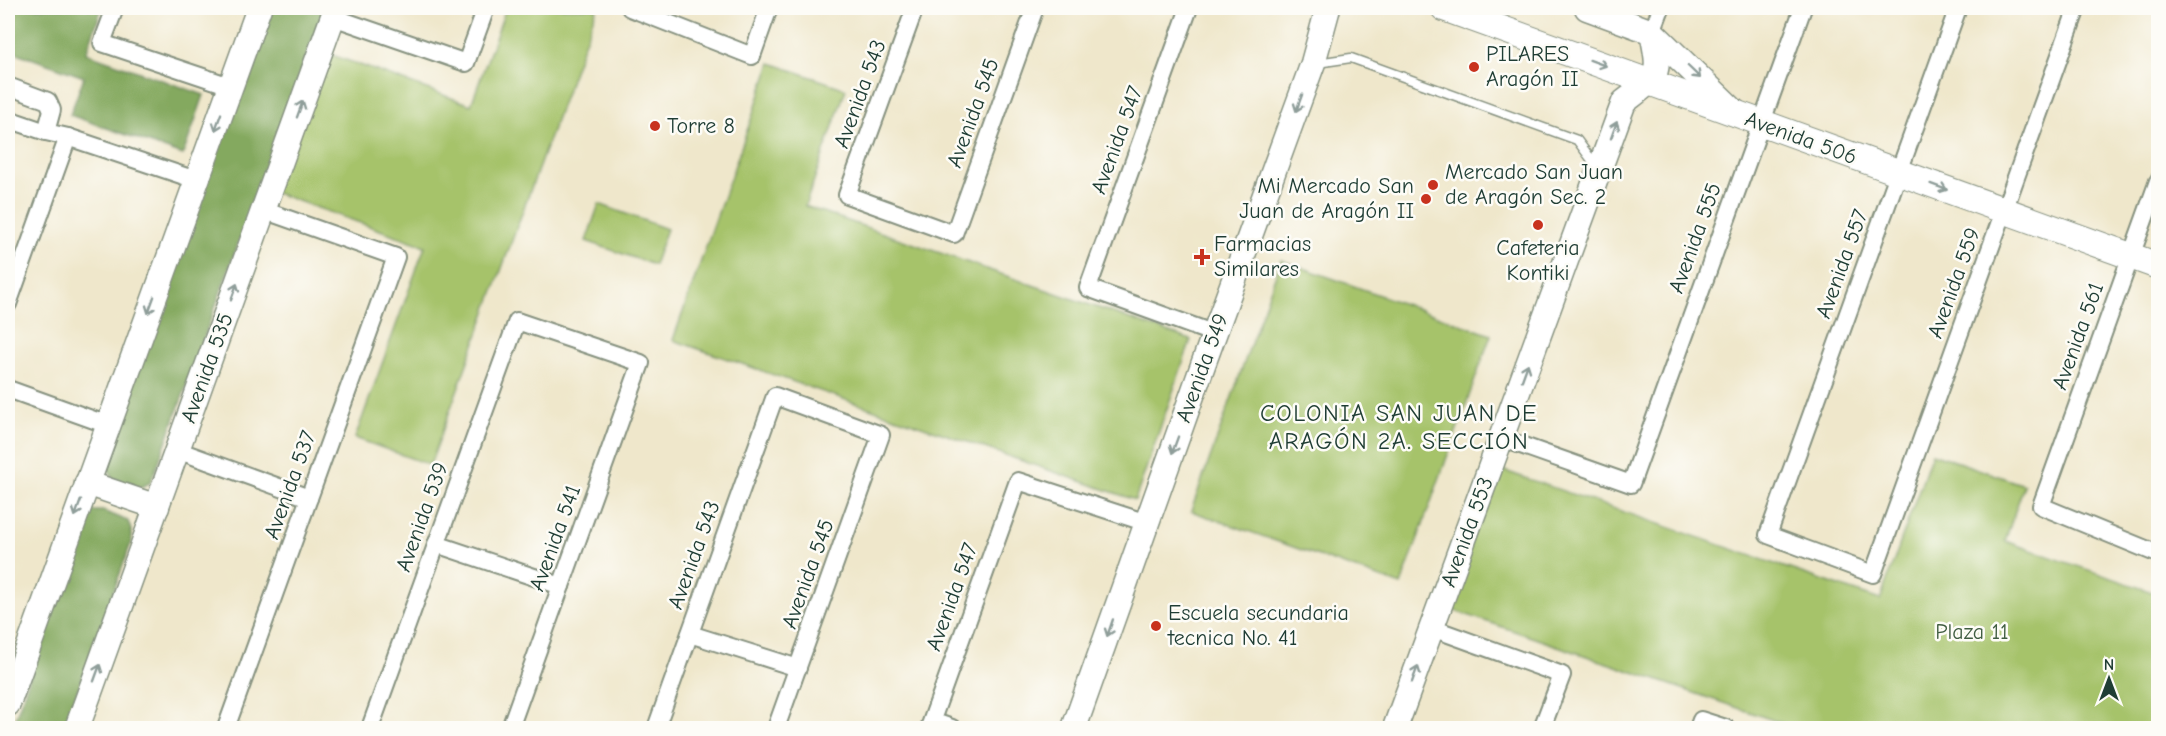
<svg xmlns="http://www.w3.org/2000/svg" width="2166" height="736" font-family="'Comic Neue',sans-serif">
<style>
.green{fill:#a6c36b;stroke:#628050;stroke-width:1.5}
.forest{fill:#84a95f;stroke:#52734a;stroke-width:1.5}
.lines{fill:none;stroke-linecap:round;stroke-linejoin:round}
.lane-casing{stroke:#879280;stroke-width:11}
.street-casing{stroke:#879280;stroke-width:20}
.secondary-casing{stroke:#879280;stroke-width:27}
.primary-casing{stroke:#879280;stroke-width:28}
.lane{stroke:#fff;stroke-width:8}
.street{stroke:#fff;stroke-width:16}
.secondary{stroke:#fff;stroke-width:24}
.primary{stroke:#fff;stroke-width:26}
.oneway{stroke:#8f9e9a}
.poi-dot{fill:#c8321e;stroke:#fdfcf7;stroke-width:2}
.labels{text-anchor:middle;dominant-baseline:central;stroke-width:5;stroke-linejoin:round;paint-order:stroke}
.poi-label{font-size:22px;fill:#1f3d34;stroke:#fdfcf7;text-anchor:start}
.street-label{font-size:22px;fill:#1f3d34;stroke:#fdfcf7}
.park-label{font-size:22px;fill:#415e42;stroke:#fdfcf7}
.neighbourhood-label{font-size:24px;letter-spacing:1.5px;fill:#1f3d34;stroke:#fdfcf7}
</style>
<rect width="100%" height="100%" fill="#fdfcf7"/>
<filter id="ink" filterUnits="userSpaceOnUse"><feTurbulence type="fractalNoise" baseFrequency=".0167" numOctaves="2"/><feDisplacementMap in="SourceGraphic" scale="12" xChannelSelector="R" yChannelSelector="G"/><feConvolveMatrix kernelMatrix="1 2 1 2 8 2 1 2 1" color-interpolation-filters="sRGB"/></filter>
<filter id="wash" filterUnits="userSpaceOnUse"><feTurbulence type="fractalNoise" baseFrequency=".008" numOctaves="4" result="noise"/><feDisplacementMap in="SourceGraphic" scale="24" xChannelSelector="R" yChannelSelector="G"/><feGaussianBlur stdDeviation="1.35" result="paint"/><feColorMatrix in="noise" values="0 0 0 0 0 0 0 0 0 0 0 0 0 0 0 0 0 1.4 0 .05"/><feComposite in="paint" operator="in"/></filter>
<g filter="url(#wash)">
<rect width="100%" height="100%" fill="#efe7cb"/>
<g class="green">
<polygon points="506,8 597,8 430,465 355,438 425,246 270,191 321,51 471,105"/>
<polygon points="771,63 846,89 805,206 1191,340 1135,500 673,340"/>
<polygon points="599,204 667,229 654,265 586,241"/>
<polygon points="1281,260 1491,335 1401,585 1191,511"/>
<polygon points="1932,453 2024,485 2005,541 2158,594 2158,728 1796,728 1447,608 1496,468 1880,600"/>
</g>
<g class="forest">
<polygon points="8,8 102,8 86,53 204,95 183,155 70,115 84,77 8,50"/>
<polygon points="262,8 324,8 158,464 150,483 139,488 113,478 107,467 109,455"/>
<polygon points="93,511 103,511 128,521 131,530 131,543 64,728 12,728 84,520"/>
</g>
</g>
<g filter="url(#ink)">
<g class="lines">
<g class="lane-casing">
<polyline id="lane" points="1317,63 1351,58 1577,140 1597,167"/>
</g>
<g class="street-casing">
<g id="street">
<polyline points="115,8 102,43 230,86"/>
<polyline points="630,8 752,56 769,8"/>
<polyline points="915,8 847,195 954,234 1035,8"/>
<polyline points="1189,8 1088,288 1215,334"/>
<polyline points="1958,8 1768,535 1873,574 2077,8"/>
<polyline points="333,17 466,63 486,8"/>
<polyline points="1652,32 1661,8"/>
<polyline points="8,86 48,101 52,110 46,132 68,137 196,180"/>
<polyline points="8,119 46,132"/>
<polyline points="2158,181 2041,506 2158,554"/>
<polyline points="8,304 68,137"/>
<polyline points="8,389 108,425"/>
<polyline points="1501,438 1631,484 1803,8"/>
<polyline points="177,450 309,498"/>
<polyline points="436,544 561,586"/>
<polyline points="1432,628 1562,675 1542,728"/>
<polyline points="690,634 798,668"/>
<polyline points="932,721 952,728"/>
<polyline points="226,728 396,257 263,210"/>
<polyline points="370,728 517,321 641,363 510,728"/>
<polyline points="656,728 775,396 881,435 776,728"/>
<polyline points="929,728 1018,481 1147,523"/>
<polyline points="1698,728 1701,720 1726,728"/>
</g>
</g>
<g class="secondary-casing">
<g id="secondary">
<polyline points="1587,8 1652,32 1737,114"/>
<polyline points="87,483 157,507"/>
<polyline points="8,704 259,8"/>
<polyline points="77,728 336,8"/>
<polyline points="1074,728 1204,362 1313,63 1328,8"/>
<path d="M1395,728l229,-626c36,-28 37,-25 28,-70"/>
</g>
</g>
<g class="primary-casing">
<polyline id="primary" points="1444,8 2158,266"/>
</g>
<use href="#lane" class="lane"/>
<use href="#street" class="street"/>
<use href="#secondary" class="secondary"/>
<use href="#primary" class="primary"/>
</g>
<defs><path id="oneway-shaft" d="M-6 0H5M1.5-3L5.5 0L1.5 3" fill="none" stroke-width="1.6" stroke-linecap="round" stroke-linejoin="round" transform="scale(1.5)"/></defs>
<g class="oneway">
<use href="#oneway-shaft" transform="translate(1598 63) rotate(20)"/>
<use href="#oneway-shaft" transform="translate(1694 72) rotate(44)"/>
<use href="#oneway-shaft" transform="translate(1299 103) rotate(110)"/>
<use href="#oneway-shaft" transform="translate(300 109) rotate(-70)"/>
<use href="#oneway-shaft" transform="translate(218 122) rotate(110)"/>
<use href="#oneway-shaft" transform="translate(1614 130) rotate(-70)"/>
<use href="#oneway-shaft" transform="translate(1939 187) rotate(20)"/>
<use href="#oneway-shaft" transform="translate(234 292) rotate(-70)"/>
<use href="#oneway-shaft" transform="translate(151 305) rotate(110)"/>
<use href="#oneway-shaft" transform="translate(1525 372) rotate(-70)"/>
<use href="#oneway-shaft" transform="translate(1175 445) rotate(110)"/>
<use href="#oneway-shaft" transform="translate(78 508) rotate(110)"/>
<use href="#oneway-shaft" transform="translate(1110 628) rotate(109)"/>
<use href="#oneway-shaft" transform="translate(97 673) rotate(-70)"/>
<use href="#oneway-shaft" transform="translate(1415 674) rotate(-70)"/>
</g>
</g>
<g class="poi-dot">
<circle cx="1474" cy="67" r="6"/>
<circle cx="655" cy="126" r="6"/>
<circle cx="1433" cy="185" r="6"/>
<circle cx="1426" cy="199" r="6"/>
<circle cx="1538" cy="225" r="6"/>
<path d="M1199 248h6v6h6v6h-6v6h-6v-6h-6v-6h6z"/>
<circle cx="1156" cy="626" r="6"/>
</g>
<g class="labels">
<g class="poi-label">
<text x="1486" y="54">PILARES<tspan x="1486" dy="25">Aragón II</tspan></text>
<text x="667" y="126">Torre 8</text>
<text x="1445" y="172">Mercado San Juan<tspan x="1445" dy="25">de Aragón Sec. 2</tspan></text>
<text x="1414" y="186" text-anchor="end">Mi Mercado San<tspan x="1414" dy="25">Juan de Aragón II</tspan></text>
<text x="1214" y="244">Farmacias<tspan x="1214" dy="25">Similares</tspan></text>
<text x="1538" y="248" text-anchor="middle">Cafeteria<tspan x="1538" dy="25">Kontiki</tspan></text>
<text x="1168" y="613">Escuela secundaria<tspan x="1168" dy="25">tecnica No. 41</tspan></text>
</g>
<g class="street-label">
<text transform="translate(860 94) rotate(-70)">Avenida 543</text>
<text transform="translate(973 113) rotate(-70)">Avenida 545</text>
<text transform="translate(1801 138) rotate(20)">Avenida 506</text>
<text transform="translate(1117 140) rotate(-70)">Avenida 547</text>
<text transform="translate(1695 238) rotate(-70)">Avenida 555</text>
<text transform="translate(1842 264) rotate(-70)">Avenida 557</text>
<text transform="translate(1954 283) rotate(-70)">Avenida 559</text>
<text transform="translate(2078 336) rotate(-70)">Avenida 561</text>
<text transform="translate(207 368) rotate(-70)">Avenida 535</text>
<text transform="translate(1202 368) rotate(-70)">Avenida 549</text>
<text transform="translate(290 485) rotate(-70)">Avenida 537</text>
<text transform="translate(422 517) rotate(-70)">Avenida 539</text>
<text transform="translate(1467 532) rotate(-70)">Avenida 553</text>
<text transform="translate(555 538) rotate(-70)">Avenida 541</text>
<text transform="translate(694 555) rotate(-70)">Avenida 543</text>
<text transform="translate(808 574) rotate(-70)">Avenida 545</text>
<text transform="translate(952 597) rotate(-70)">Avenida 547</text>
</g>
<g class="park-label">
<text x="1972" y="632">Plaza 11</text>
</g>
<g class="neighbourhood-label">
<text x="1399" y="413">COLONIA SAN JUAN DE<tspan x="1399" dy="28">ARAGÓN 2A. SECCIÓN</tspan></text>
</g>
</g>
<rect width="2166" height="736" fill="none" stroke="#fdfcf7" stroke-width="30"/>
<g transform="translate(2109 679)" stroke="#fdfcf7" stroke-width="4.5" paint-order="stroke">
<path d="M0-4.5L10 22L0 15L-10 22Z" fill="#1f3d34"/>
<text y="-9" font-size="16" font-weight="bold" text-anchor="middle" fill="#1f3d34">N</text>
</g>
</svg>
